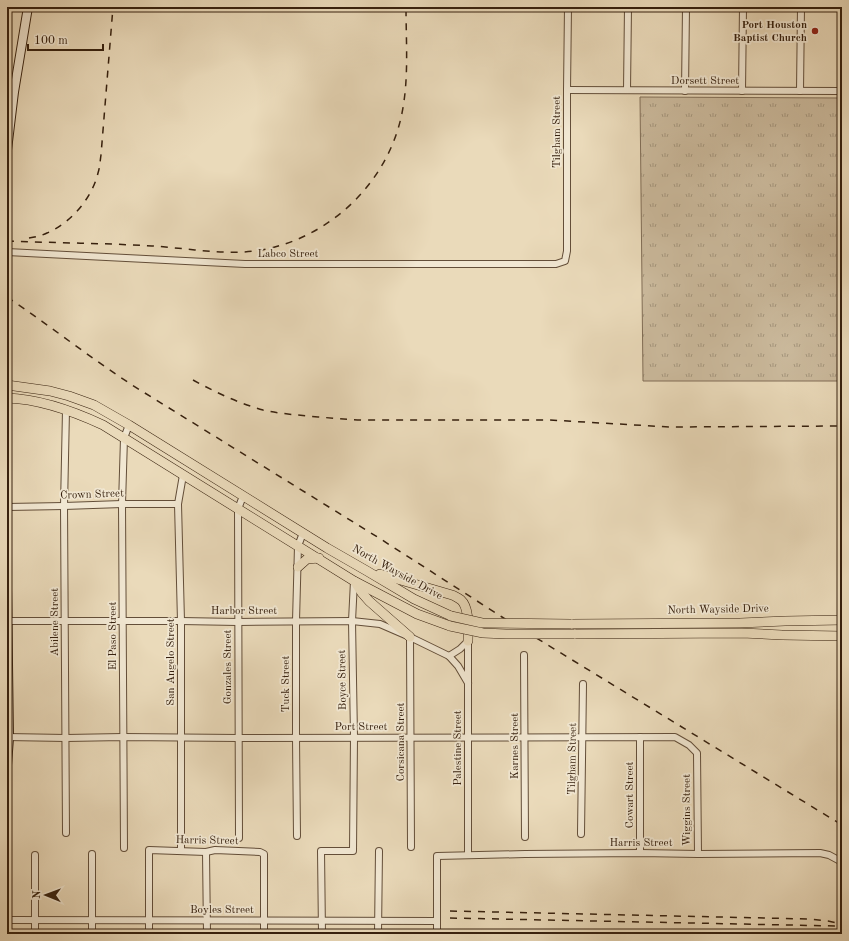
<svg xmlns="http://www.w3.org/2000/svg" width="849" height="941" font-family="'Old Standard TT',serif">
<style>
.grass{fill:url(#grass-tufts);stroke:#806d56}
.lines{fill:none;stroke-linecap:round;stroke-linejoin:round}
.street-casing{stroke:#634e39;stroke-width:8}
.secondary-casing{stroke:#36200e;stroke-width:10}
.primary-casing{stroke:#36200e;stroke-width:10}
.street{stroke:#f1e7d2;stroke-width:6}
.secondary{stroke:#f1e7d2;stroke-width:8}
.primary{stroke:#eadaba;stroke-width:9}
.rail{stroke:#36200e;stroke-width:1.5;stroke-dasharray:7 7;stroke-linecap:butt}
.primary-bridge-casing{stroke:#36200e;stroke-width:10;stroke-linecap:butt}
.primary-bridge{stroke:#eadaba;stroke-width:9}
.poi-dot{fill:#8f2418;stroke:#f1e7d2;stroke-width:1.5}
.labels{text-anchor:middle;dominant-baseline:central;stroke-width:3.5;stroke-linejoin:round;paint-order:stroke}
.poi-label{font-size:11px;font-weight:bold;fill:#36200e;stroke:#f1e7d2;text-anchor:end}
.street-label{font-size:11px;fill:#36200e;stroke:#f1e7d2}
</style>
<defs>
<pattern id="grass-tufts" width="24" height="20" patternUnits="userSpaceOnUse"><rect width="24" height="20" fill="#cbba9d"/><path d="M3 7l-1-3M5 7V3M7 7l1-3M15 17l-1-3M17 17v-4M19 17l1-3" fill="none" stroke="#a6977e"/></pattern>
</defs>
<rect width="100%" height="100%" fill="#eadaba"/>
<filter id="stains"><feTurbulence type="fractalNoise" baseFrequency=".005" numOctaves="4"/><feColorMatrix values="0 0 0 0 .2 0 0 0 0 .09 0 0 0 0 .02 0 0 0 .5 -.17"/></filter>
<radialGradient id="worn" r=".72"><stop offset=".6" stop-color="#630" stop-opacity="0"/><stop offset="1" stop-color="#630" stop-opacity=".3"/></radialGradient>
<polygon class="grass" points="640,97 842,98 842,381 643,381"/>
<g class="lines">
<g class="street-casing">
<g id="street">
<polyline points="567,90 842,91"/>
<polyline points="627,90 628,7"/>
<polyline points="685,91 686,7"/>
<polyline points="742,91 743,7"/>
<polyline points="800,91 801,7"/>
<polyline points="7,252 245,264 556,264 565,261 567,251 567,90 568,7"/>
<polyline points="7,507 64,506 122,504 178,504"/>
<polyline points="7,621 181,621 238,622 352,621 380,624 410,637 449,656 458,666 468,683"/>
<polyline points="410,637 411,847"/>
<polyline points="524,655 525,837"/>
<polyline points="449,656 460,649 468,641"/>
<polyline points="7,737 66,738 123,737 238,738 675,737 689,745 697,753 698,854"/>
<polyline points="66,833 64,506 66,410"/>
<polyline points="581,834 583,684"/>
<polyline points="297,836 296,738 296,621 298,546 303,533"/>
<polyline points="239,838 238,509 243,496"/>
<polyline points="124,848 122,504 124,438 129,425"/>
<polyline points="181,851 181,621 178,504 183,475"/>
<polyline points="206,852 207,934"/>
<polyline points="640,853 640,737"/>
<polyline points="92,854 92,934"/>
<polyline points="35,855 35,934"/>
<polyline points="468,855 468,641"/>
<polyline points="7,920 437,921"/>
<polyline points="149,934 149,850 206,852 215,850 260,852 264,854 264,934"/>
<polyline points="322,934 321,851 353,851 354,737 352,621 354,581"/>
<polyline points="378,934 379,851"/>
<polyline points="437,934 437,856 525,854 640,853 698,854 820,853 829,855 842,862"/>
</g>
</g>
<g class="secondary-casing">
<g id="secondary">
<polyline points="7,150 14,92 28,7"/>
<polyline points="7,590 9,738 7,765"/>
</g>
</g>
<g class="primary-casing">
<g id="primary">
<polyline points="7,385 50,391 69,396 94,405 129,425 327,548 367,571 414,599 451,616"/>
<path d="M7,398c33,1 66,13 96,27l251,156 63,33 33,12"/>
<polyline points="298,567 307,559 319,558"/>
<path d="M380,574l72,21c3,1 6,3 9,5 9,8 7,30 7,41"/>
<polyline points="355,582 362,593 369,601 410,637"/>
<polyline points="571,624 740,623 785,621 842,620"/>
<polyline points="574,634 742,633 782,635 842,636"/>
</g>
</g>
<use href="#street" class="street"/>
<use href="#secondary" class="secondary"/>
<use href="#primary" class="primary"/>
<g class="rail">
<path d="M29,238c6,-1 12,-2 18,-5 24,-10 45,-35 51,-60 2,-6 2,-12 3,-18l12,-148"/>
<path d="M7,241c48,2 97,2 145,5 34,2 69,9 103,5 72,-10 133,-67 147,-138 7,-35 4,-71 4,-106"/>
<path d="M7,297c45,30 87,64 133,93l239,148 123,79 340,208"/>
<path d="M193,380c22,12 45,23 70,30 18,4 36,5 55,7 15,1 30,3 46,3h186l119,7 173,-1"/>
<polyline points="450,911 809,919 828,921 842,924"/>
<polyline points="450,918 836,926"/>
</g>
<g class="primary-bridge-casing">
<g id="primary-bridge">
<polyline points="451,616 482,623 571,624"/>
<polyline points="450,626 483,633 506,634 574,634"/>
</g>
</g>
<use href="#primary-bridge" class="primary-bridge"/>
</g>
<circle class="poi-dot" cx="815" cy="31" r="4"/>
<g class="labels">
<g class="poi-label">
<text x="807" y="25">Port Houston<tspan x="807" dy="13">Baptist Church</tspan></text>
</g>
<g class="street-label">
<text x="705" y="81">Dorsett Street</text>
<text transform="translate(557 132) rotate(-90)">Tilgham Street</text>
<text x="288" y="254">Labco Street</text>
<text transform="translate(92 495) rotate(-2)">Crown Street</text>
<text transform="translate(397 573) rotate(29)">North Wayside Drive</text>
<text transform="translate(718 610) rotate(-1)">North Wayside Drive</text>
<text x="244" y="611">Harbor Street</text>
<text transform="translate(55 622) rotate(-90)">Abilene Street</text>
<text transform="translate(113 636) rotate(-90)">El Paso Street</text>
<text transform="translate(171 662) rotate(-90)">San Angelo Street</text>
<text transform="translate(228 667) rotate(-90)">Gonzales Street</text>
<text transform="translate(343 680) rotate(-91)">Boyce Street</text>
<text transform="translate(286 684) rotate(-90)">Tuck Street</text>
<text x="361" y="727">Port Street</text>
<text transform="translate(401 742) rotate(-90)">Corsicana Street</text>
<text transform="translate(515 746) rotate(-90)">Karnes Street</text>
<text transform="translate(458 748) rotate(-90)">Palestine Street</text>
<text transform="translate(573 759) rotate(-89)">Tilgham Street</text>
<text transform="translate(630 795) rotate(-90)">Cowart Street</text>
<text transform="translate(687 810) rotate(-90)">Wiggins Street</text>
<text transform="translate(207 841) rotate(1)">Harris Street</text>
<text x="641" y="843">Harris Street</text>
<text x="222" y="910">Boyles Street</text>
</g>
</g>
<rect width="849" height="941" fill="none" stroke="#eadaba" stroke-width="24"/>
<rect x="8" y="8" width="833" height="925" fill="none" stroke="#36200e" stroke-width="2"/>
<rect x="12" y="12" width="825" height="917" fill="none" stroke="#36200e"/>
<g transform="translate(46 895) rotate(271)" stroke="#f1e7d2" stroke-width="3" paint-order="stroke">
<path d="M0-3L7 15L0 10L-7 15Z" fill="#36200e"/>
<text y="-6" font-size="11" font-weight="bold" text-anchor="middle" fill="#36200e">N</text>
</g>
<path d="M28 44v6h75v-6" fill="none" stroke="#36200e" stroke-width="2"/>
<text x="34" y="44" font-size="12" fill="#36200e" stroke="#f1e7d2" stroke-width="3" paint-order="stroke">100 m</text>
<rect width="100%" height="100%" filter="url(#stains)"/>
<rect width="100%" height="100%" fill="url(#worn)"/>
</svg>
